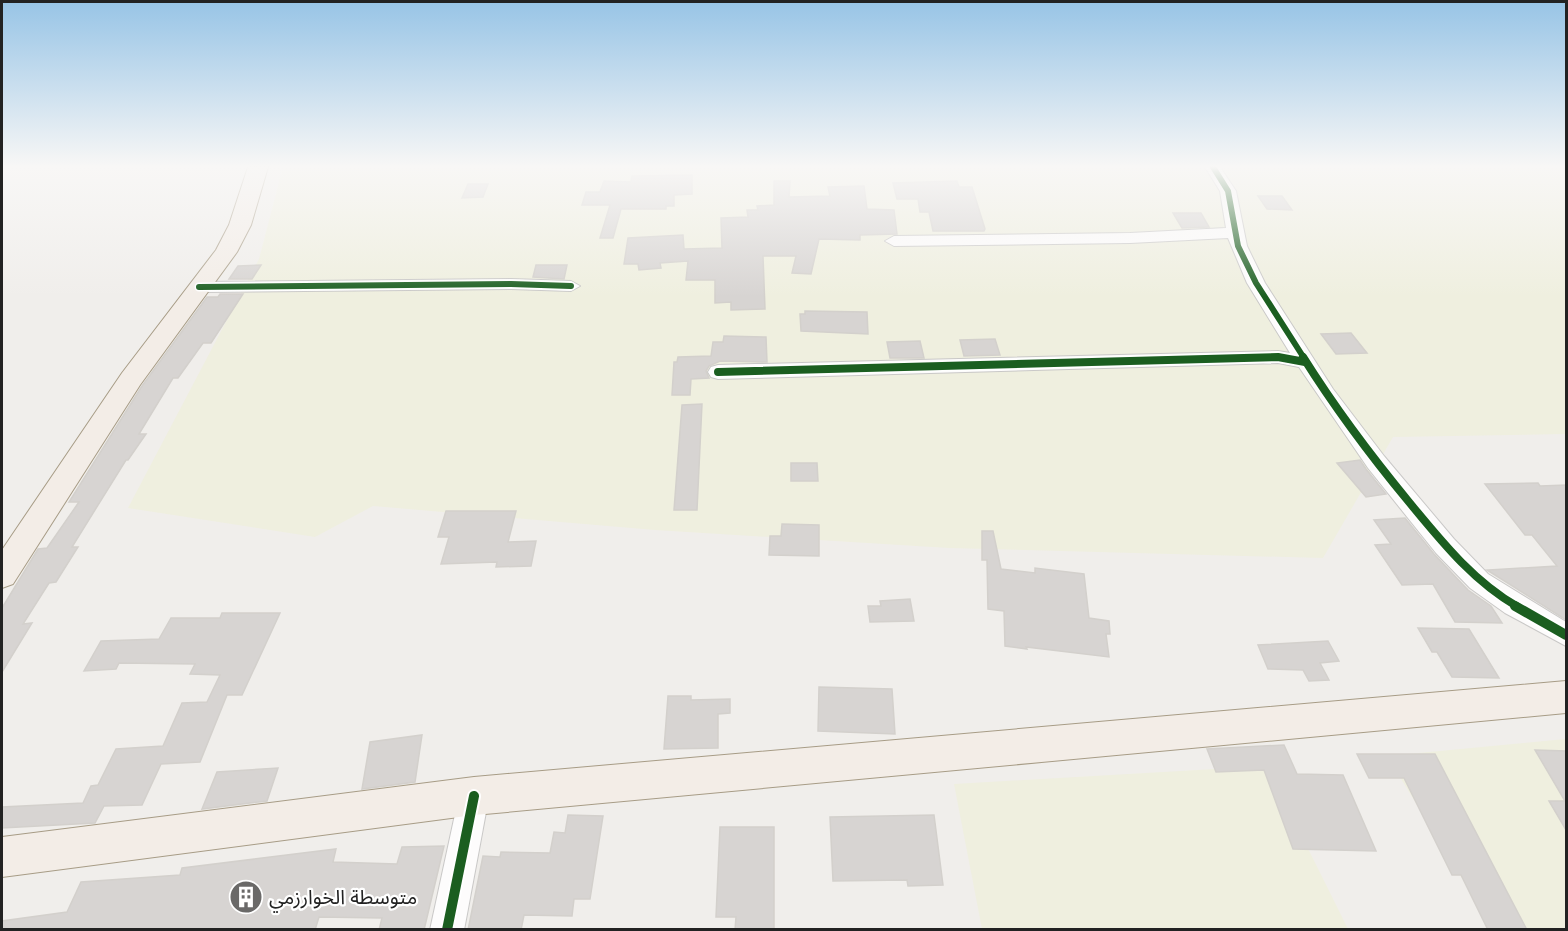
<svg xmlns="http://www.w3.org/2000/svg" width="1568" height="931" font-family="'Space Grotesk','Noto Sans Arabic',sans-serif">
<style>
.farmland{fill:#efefdf}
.building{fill:#d7d4d2;stroke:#d3d0cc;stroke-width:1.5}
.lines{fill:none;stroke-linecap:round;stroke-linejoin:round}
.minor-casing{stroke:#c9c8c7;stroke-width:2}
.major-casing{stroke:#a79c86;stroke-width:2}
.minor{fill:#fdfcfc;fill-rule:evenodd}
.major{fill:#f3ede7;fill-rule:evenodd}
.cycleway-far2-casing{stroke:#fff;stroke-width:9}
.cycleway-far1-casing{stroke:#fff;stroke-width:11}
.cycleway-casing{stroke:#fff;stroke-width:14}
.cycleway-far2{stroke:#1b5e20;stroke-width:6}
.cycleway-far1{stroke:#1b5e20;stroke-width:8}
.cycleway{stroke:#1b5e20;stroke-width:10}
.labels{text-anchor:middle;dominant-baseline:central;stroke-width:4.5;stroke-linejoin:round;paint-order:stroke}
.near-poi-label{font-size:20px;fill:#222;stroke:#fff;text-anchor:start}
</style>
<rect width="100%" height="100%" fill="#f0eeeb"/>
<g class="farmland">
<polygon points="283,167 1566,167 1566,434 1393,437 1323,558 949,548 655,530 373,506 315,537 128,508 259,259"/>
<polygon points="1566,739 1566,929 1493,929 1387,756"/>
<polygon points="1267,766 1348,929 982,929 954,784"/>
</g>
<g class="building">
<polygon points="692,175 692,194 674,195 674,206 666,206 666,209 621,209 613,238 600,238 610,205 582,205 586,192 600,192 604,181 631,182 632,176"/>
<polygon points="774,181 790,181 789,197 830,196 828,187 864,186 867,209 894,210 897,234 860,235 860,240 819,239 811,274 792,273 796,256 763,256 765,309 731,310 731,302 715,303 715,280 686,280 688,261 660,263 661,268 639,270 638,264 624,264 628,238 683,235 684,249 722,248 721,218 748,217 747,210 758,210 757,206 774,205"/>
<polygon points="957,181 959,187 972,187 985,229 984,231 933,231 929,212 920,212 918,199 897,199 893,183"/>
<polygon points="468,184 488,184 483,197 462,198"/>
<polygon points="1258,196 1282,196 1292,210 1267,209"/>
<polygon points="1173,213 1201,213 1209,227 1182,228"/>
<polygon points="261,265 252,279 229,279 238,266"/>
<polygon points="536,265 567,265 564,279 533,277"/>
<polygon points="220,294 243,294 211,343 203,343 178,378 173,378 139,434 146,434 128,460 126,460 72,547 78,547 56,582 49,583 23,624 32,623 2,672 2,608 38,549 47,548 79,502 69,502 142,386 207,297 218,297"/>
<polygon points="805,311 867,312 868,334 801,331 800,314 805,314"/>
<polygon points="1351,333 1367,353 1336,354 1321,334"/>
<polygon points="724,336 766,337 767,362 720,361 709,366 706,371 709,378 691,379 690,395 672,395 674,362 677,362 678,357 711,356 713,342 723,342"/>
<polygon points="995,339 1000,355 964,356 960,340"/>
<polygon points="920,341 924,358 890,358 887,342"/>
<polygon points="702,404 697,510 674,510 682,405"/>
<polygon points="1360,460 1366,469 1386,494 1366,497 1337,463"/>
<polygon points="791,463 817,463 818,481 791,481"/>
<polygon points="1538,483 1540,486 1566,485 1566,620 1487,570 1557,566 1532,535 1525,535 1485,484"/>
<polygon points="446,511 516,511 508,542 536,541 531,566 496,567 497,562 441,564 449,537 438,537"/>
<polygon points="1405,518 1434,554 1468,590 1491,606 1502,623 1455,622 1433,584 1402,585 1375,545 1391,544 1374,520"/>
<polygon points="782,524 819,525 819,556 769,555 770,536 781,536"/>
<polygon points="982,531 993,531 1001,569 1035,573 1035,568 1084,574 1089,618 1109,621 1110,634 1106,634 1109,657 1026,647 1027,649 1005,646 1004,611 988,609 987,560 982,560"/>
<polygon points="910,599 914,621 870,622 868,606 881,606 880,601"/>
<polygon points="222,613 280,613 242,695 227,695 200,762 161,764 142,805 104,806 95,823 2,828 2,807 83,803 91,786 98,785 116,749 163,746 182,703 207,702 220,675 190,674 195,664 119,663 116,669 84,671 101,641 159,639 171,618 220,618"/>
<polygon points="1418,628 1469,629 1499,678 1452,677 1437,652 1432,652"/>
<polygon points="1328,641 1339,661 1320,663 1329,680 1309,681 1303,670 1268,669 1258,645"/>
<polygon points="819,687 892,689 895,734 818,731"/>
<polygon points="668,696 691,696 691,700 730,699 730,713 718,714 718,748 664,749"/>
<polygon points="422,735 415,782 362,789 370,742"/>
<polygon points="1284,745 1297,774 1343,775 1376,851 1293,849 1264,770 1216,772 1207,749"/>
<polygon points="1535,750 1566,751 1566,830 1549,801 1565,801"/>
<polygon points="1357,754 1435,754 1527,930 1488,930 1461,875 1452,875 1404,778 1369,778"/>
<polygon points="278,768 267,801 202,809 217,772"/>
<polygon points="568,815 603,816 590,899 574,899 572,916 524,915 521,930 468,930 483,856 500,857 501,852 550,853 554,832 565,833"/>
<polygon points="934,815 943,885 908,886 907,880 833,881 830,817"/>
<polygon points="720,827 774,827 774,930 735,930 736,917 716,917"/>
<polygon points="444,846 424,930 379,930 382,918 319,917 315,930 2,930 2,921 67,912 81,882 180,875 182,868 336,849 333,862 397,864 402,847"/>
</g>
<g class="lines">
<g class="minor-casing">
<g id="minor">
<polygon points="1205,167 1220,167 1236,191 1247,246 1265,283 1333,389 1384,456 1454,539 1488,574 1566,622 1566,646 1505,613 1470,588 1436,553 1368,468 1299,367 1278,363 718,379 711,377 708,372 711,367 718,365 1278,351 1290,353 1247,283 1228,238 1130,243 894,246 885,241 894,236 1130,233 1226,228 1220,191"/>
<polygon points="511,279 571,281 580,286 571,291 511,289 199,292 190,287 199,282"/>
<polygon points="474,781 485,785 489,796 464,930 430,930 459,796 463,785"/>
</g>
</g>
<g class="major-casing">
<g id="major">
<polygon points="248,167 268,167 251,225 237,252 140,385 13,584 2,588 2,550 122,373 216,250 229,225"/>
<polygon points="1566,681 1566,713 474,815 2,877 2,837 474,777"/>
</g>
</g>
<use href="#minor" class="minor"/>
<use href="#major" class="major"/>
<g class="cycleway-far2-casing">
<g id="cycleway-far2">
<polyline points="1213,167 1228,191 1238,246 1256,283 1304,358"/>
<polyline points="199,287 511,284 571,286"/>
<polyline points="1222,358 1285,358"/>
</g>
</g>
<g class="cycleway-far1-casing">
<g id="cycleway-far1">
<path d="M1303,357c32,51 68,99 106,145 33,40 64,79 109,105"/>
<polyline points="718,372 1278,357 1305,362"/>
</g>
</g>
<g class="cycleway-casing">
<g id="cycleway">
<polyline points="1515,606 1566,635"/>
<polyline points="447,930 474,796"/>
</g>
</g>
<use href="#cycleway-far2" class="cycleway-far2"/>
<use href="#cycleway-far1" class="cycleway-far1"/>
<use href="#cycleway" class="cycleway"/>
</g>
<linearGradient id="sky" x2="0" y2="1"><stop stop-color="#97c4e6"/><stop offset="0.56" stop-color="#f8f7f6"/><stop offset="1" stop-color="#f8f7f6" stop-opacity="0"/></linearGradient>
<rect width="1568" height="297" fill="url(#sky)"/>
<defs>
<g id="building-disc" transform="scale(1.725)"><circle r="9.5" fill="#6a6968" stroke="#fff"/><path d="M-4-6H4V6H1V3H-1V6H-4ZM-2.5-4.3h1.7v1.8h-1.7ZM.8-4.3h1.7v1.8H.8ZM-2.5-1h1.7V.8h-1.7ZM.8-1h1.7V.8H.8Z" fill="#fff"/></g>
</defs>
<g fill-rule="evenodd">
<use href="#building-disc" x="246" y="897"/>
</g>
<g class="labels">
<g class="near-poi-label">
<text x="269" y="897">متوسطة الخوارزمي</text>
</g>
</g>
<rect width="1568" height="931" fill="none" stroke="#222222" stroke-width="6"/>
</svg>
